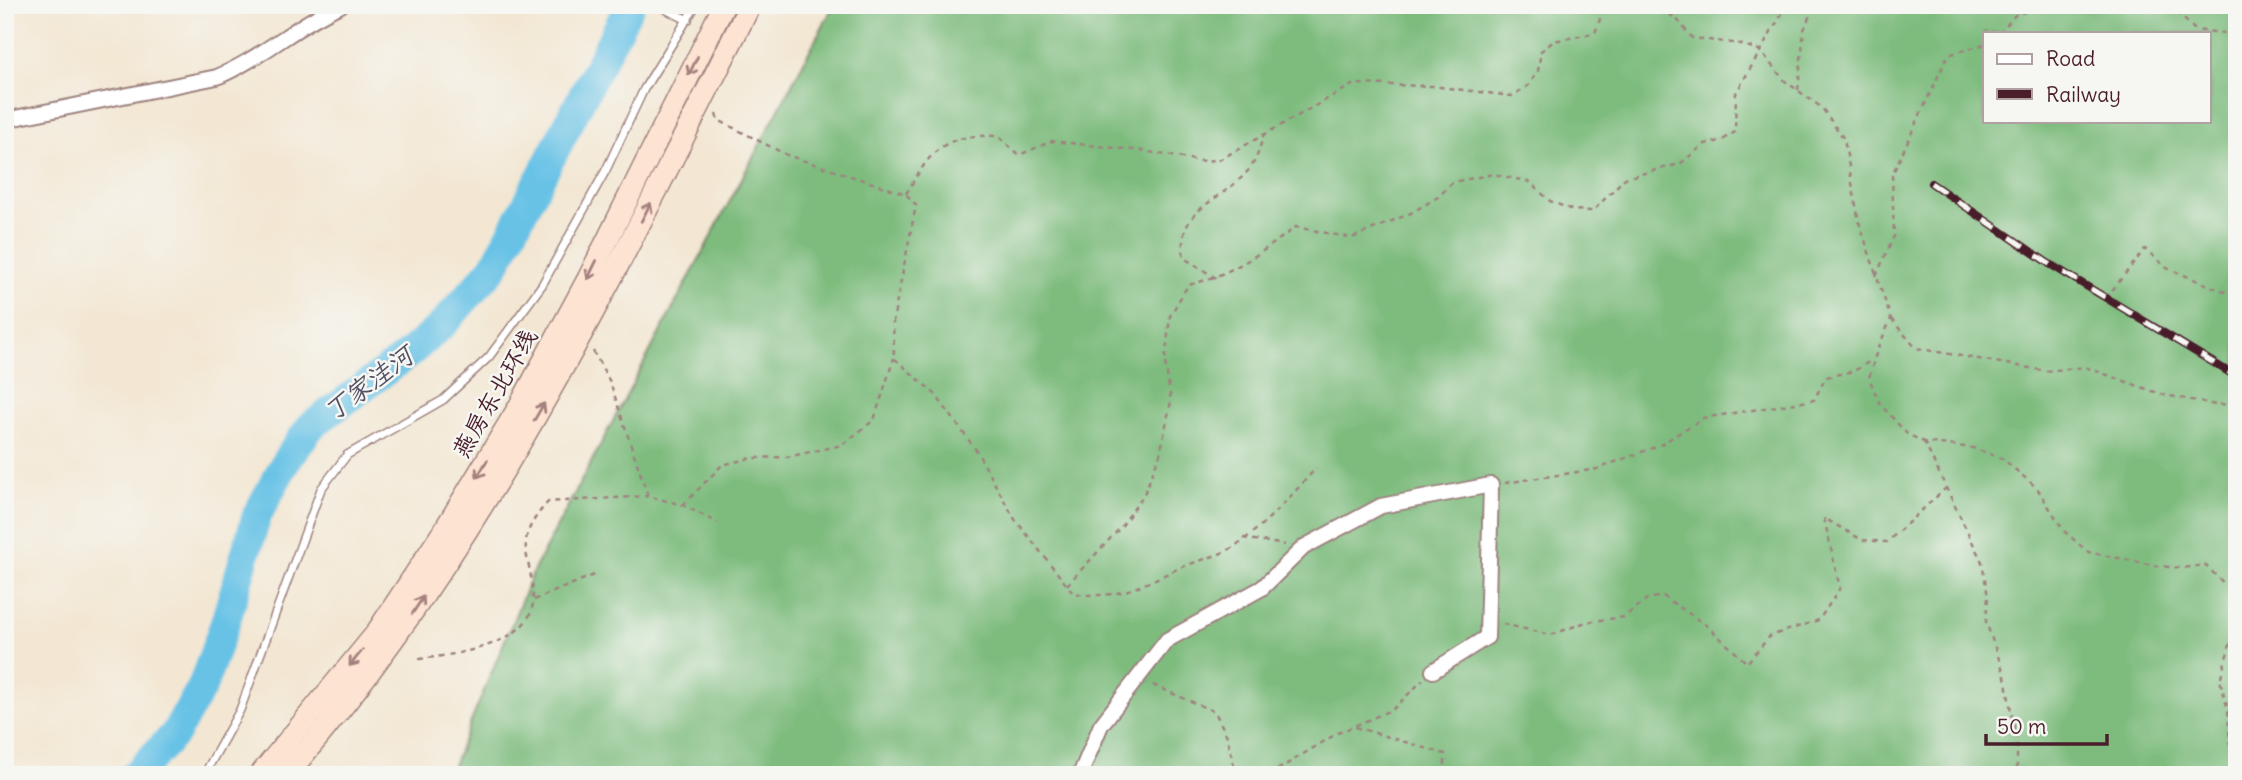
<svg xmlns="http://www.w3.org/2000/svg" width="2242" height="780" font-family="Delius,'LXGW WenKai TC',sans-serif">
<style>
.forest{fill:#7ebc7e;stroke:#646e54;stroke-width:2;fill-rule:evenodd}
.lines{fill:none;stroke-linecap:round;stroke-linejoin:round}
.river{stroke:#68c2e6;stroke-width:30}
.lane-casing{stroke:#9e837f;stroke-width:10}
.street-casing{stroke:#9e837f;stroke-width:18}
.path{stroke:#9e837f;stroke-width:2.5;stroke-dasharray:5 5;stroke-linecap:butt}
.lane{stroke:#fff;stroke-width:7}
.street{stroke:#fff;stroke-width:14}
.rail-casing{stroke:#4a1f2b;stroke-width:8}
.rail{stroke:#f6f6f2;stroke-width:5;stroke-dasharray:16;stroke-linecap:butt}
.secondary-bridge-casing{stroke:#9e837f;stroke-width:24;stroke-linecap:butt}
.secondary-bridge{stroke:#fde3d1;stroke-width:21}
.oneway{stroke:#a4817e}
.labels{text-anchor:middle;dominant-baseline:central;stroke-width:5;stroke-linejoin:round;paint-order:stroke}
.street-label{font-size:24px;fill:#4a1f2b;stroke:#f6f6f2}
.water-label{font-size:26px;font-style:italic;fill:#535063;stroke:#f6f6f2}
</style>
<rect width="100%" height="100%" fill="#f6f6f2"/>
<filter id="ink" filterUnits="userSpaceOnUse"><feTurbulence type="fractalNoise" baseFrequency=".0143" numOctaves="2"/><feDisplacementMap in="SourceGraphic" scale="14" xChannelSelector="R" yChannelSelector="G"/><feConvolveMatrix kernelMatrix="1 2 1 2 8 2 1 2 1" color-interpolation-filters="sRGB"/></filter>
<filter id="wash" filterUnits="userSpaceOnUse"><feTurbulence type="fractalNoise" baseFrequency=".00686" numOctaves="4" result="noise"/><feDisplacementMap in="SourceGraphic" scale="28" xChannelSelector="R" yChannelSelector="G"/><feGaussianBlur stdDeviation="1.57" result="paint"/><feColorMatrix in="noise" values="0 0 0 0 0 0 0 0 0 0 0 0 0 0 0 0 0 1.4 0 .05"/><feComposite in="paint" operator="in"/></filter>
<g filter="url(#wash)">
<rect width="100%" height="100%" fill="#f3e7d3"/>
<path class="forest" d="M834,5h1403v770h-1788l85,-205zM1985,33h224v88h-224z"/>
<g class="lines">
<polyline class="river" points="135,775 174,735 202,687 225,623 257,515 286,461 311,426 411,352 442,325 494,267 630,5"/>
</g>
</g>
<g filter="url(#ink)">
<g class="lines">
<g class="lane-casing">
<g id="lane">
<polyline points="657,5 688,20"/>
<polyline points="204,775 240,710 321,489 347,455 443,400 489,357 542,285 606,170 644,89 696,5"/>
</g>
</g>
<g class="street-casing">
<g id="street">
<path d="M5,120l212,-43c45,-19 80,-53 124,-72"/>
<polyline points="1080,775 1101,725 1167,640 1262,588 1304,547 1381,506 1491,485 1487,637 1433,671"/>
</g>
</g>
<g class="path">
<polyline points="1651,5 1676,18 1692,38 1740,44 1759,50 1785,81 1822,108 1844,139 1859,222 1891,319 1877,350 1869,378 1880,404 1907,434 1924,442 1973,448 2003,459 2037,488 2064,531 2088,552 2158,566 2182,568 2205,565 2229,588 2234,608 2230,644 2220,680 2228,710 2230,750 2237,762"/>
<polyline points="2170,5 2195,30 2224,33 2237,25"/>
<polyline points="2000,33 2015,15 2047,5"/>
<polyline points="1798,90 1804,30 1814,5"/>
<path d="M716,114l2,6 69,35 119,39 10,11 -23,116 1,37 41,36 41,56 38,68 59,75c46,8 67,-8 107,-25 16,-7 35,-11 50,-19 29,-17 64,-56 86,-81"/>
<path d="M906,194c26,-45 37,-60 92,-58l21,19 33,-14 91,10 57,10 19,-1 135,-76 78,2 80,10 17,-11 9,-14 3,-20 13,-10 41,-8 10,-28"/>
<polyline points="1876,276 1894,236 1892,175 1948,55 1985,44"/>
<path d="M1216,278l-32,-20c-10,-54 44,-56 69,-94 5,-8 8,-21 11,-30"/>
<polyline points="2106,298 2145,249 2167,268 2237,297"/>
<polyline points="1891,319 1916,348 2046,371 2085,367 2161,394 2216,405 2237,403"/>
<polyline points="593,351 610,382 648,496 683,505 718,523"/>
<polyline points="1924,442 1982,562 1988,597 1986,622 2005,676 2017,746 2017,775"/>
<polyline points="1505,483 1597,469 1660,445 1703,418 1814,400 1826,377 1854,371 1872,360"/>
<polyline points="683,505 722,465 751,458 787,457 842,445 874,420 894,358"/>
<polyline points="1243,538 1285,545"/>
<path d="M1067,585l54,-58 23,-33 16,-40 11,-53 -6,-39 5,-46 18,-31c43,-10 73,-32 108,-58l56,11 59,-25 27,-16 15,-15 40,-8 37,8 20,19 22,9 21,1 32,-33 55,-14 25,-20 16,-3 14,-9 1,-39 51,-88"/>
<polyline points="534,600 596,574"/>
<polyline points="1503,624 1551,635 1586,622 1624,617 1647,599 1663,596 1706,625 1747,663 1770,636 1819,620 1840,588 1824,518 1862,540 1887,542 1946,488"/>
<path d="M419,659c34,-4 116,-14 114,-61 -1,-46 -23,-54 15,-96l100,-6"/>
<polyline points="1153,685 1215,712 1227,736 1234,766 1248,775"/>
<polyline points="1355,727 1445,754 1445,775"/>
<polyline points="1269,775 1336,734 1393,709 1423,680"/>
</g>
<use href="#lane" class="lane"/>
<use href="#street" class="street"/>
<g class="rail-casing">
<polyline id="rail" points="1931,183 2048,263 2237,377"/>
</g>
<use href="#rail" class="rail"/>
<g class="secondary-bridge-casing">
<g id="secondary-bridge">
<polyline points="260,775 375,635 445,529 519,407 588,279 724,5"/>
<path d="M286,775c199,-228 329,-502 464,-770"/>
</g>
</g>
<use href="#secondary-bridge" class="secondary-bridge"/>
</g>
<defs><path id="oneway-shaft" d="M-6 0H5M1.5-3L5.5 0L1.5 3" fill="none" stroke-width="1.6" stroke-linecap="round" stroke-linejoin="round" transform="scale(1.75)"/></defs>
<g class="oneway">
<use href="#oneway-shaft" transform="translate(693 66) rotate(116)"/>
<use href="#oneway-shaft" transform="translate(646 212) rotate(-63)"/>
<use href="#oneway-shaft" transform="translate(592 270) rotate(116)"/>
<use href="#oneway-shaft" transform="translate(539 412) rotate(-60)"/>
<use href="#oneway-shaft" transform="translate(482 469) rotate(121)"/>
<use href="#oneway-shaft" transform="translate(418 605) rotate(-57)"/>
<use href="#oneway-shaft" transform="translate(356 658) rotate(129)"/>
</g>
</g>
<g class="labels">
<g class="street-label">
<text transform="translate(494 393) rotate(-60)">燕房东北环线</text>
</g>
<g class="water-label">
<text transform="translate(368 383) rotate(-37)">丁家洼河</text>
</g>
</g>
<rect width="2242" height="780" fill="none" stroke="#f6f6f2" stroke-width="28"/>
<rect x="1983" y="32" width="228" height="91" fill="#f6f6f2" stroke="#b1a0a2" stroke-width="2"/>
<rect x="1997" y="54" width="35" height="10" fill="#ffffff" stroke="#b1a0a2" stroke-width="2"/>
<text x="2046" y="66" font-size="21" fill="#4a1f2b">Road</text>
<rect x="1997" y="89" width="35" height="10" fill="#4a1f2b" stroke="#b1a0a2" stroke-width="2"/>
<text x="2046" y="102" font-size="21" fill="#4a1f2b">Railway</text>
<path d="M1986 734v10h121v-10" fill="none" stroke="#4a1f2b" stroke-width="3.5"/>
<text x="1997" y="734" font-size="21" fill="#4a1f2b" stroke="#f6f6f2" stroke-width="5" paint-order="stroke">50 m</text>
</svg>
